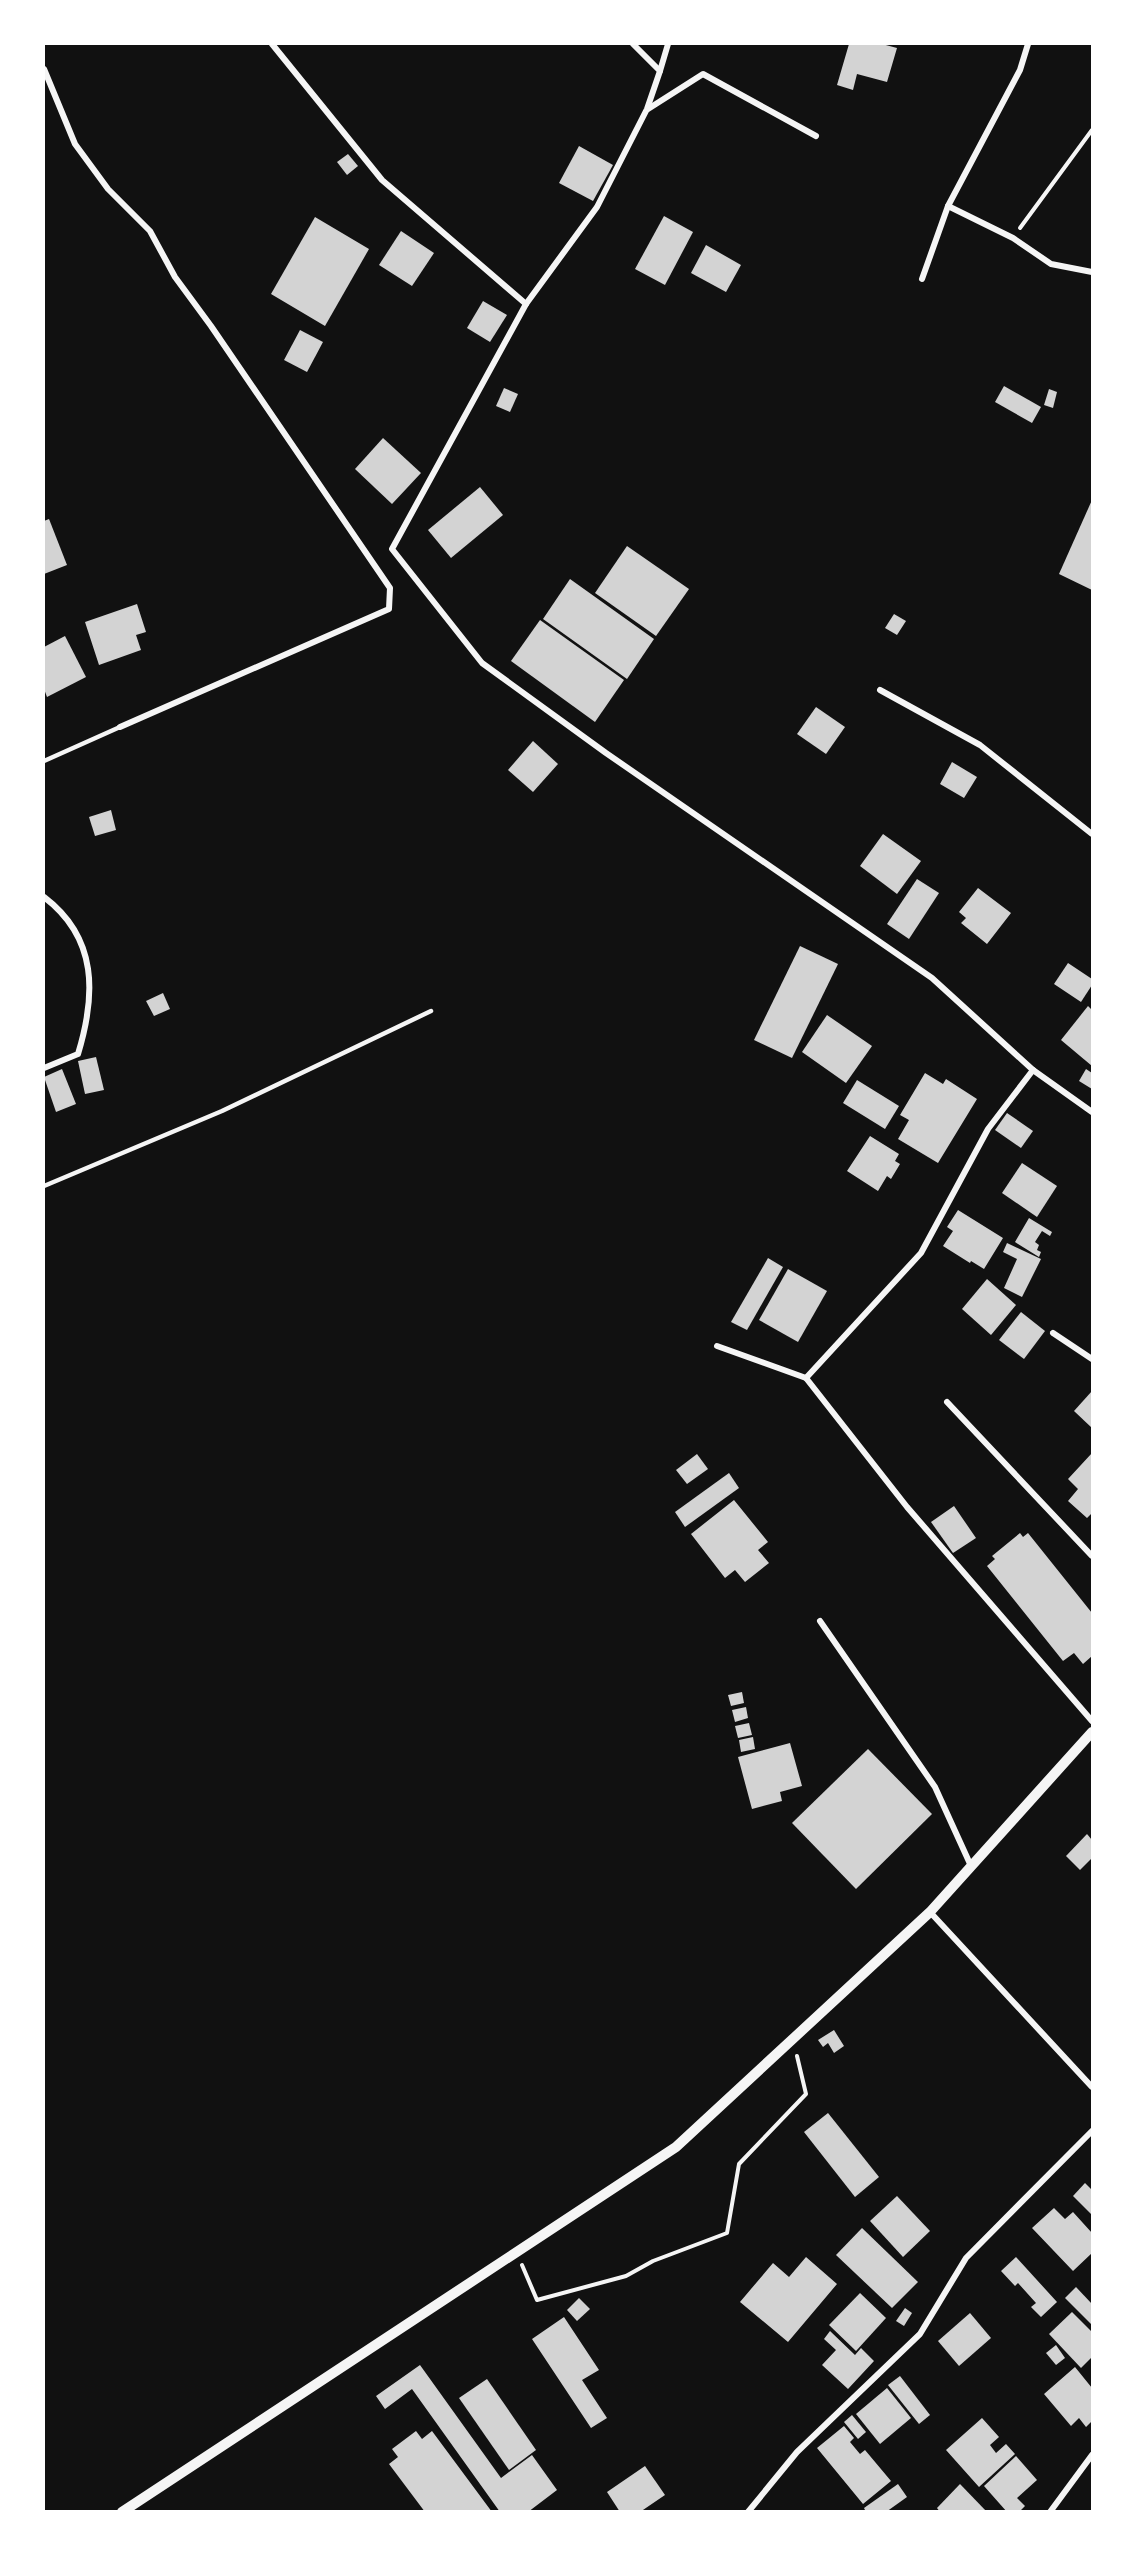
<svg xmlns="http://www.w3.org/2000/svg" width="1136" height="2555" font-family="'IBM Plex Sans',sans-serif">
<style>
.building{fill:#d3d3d3}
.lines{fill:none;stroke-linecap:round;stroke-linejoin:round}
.path{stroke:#f5f5f5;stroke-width:4}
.service{stroke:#f5f5f5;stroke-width:4.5}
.minor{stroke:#f5f5f5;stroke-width:6}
.tertiary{stroke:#f5f5f5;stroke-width:10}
</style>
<rect width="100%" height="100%" fill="#111"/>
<g class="building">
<polygon points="849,44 882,44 897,48 887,82 857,74 853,90 837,85"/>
<polygon points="579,146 613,165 593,201 559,183"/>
<polygon points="348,154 358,166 347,175 337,162"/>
<polygon points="664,216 693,232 665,285 635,269"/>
<polygon points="315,217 369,249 325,326 271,294"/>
<polygon points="401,231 434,253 412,286 379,265"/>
<polygon points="706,245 741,265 726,292 691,273"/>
<polygon points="483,301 507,315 490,342 467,328"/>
<polygon points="300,330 323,342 307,372 284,360"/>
<polygon points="1004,386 1041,407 1032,423 995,402"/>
<polygon points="504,388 518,394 510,412 496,406"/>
<polygon points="1049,389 1057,392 1053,408 1044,405"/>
<polygon points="383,438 421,473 392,504 355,469"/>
<polygon points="480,487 503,515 451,558 428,530"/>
<polygon points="1092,500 1092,590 1059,574"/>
<polygon points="49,519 67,565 44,574 44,521"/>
<polygon points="627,546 689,589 656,636 595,593"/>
<polygon points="570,579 654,639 627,679 543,619"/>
<polygon points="137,604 146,632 136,635 141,650 99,665 85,622"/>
<polygon points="894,614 906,621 897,635 885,628"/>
<polygon points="540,620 624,680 595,722 511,661"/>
<polygon points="65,636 86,677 47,697 44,689 44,647"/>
<polygon points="816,707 845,727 826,754 797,734"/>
<polygon points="533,741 558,764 533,792 508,770"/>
<polygon points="952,762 977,777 964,798 940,784"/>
<polygon points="111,810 116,830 95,836 89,817"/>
<polygon points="883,834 921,861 897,894 860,866"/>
<polygon points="917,879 939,893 909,939 887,924"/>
<polygon points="978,888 1011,913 987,944 961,923 966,918 959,912"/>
<polygon points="800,946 838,964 792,1058 754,1040"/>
<polygon points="1068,963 1092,979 1092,985 1081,1002 1054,984"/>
<polygon points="163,993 170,1009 154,1016 146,1001"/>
<polygon points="1088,1006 1092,1010 1092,1066 1061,1040"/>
<polygon points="827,1015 872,1046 846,1083 802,1052"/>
<polygon points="96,1057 104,1090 85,1094 78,1061"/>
<polygon points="62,1069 76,1104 56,1112 44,1077"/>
<polygon points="1086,1069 1092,1073 1092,1089 1079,1081"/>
<polygon points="925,1073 943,1084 946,1079 977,1099 938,1163 898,1139 909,1120 900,1115"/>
<polygon points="857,1080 899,1106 885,1129 843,1103"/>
<polygon points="1007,1113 1033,1131 1021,1148 995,1130"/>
<polygon points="870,1136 899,1154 895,1161 900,1164 891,1179 887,1176 878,1191 847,1171"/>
<polygon points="1022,1163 1057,1186 1037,1217 1002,1193"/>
<polygon points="958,1210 1003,1238 984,1269 971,1261 970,1263 943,1246 953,1231 947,1227"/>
<polygon points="1029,1218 1052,1232 1050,1236 1042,1231 1035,1242 1039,1245 1037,1250 1041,1252 1039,1257 1015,1242"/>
<polygon points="1007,1243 1041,1259 1022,1297 1004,1288 1017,1259 1003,1252"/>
<polygon points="768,1258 783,1267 747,1330 731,1322"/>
<polygon points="788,1269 827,1291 798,1342 759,1320"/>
<polygon points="987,1279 1016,1305 991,1335 962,1309"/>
<polygon points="1021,1312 1045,1331 1024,1359 999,1340"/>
<polygon points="1092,1391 1092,1428 1074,1411"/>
<polygon points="1092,1453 1092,1513 1087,1518 1068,1501 1078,1489 1068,1479"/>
<polygon points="697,1454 708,1469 687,1484 676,1470"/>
<polygon points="729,1473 739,1488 685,1527 675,1512"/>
<polygon points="734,1500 768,1542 758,1550 769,1563 745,1582 735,1570 725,1578 691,1534"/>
<polygon points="954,1506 976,1538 953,1553 931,1522"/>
<polygon points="1020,1533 1023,1537 1028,1533 1092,1613 1092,1656 1083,1664 1074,1653 1063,1661 987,1566 995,1559 992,1556"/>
<polygon points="742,1692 744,1703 731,1706 728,1695"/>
<polygon points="746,1707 748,1718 735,1722 732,1710"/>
<polygon points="749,1723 752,1735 738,1738 735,1726"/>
<polygon points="753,1737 755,1749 741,1752 739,1740"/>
<polygon points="790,1743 802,1786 780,1792 782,1801 752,1809 738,1757"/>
<polygon points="868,1749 932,1814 856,1889 792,1823"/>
<polygon points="1087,1834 1092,1840 1092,1858 1080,1870 1066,1856"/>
<polygon points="834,2030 844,2046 834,2053 828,2043 823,2047 818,2040"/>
<polygon points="828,2113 879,2177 855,2197 804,2132"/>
<polygon points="1085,2183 1092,2190 1092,2215 1073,2196"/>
<polygon points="897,2196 930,2231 903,2257 870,2221"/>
<polygon points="1054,2208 1065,2219 1073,2212 1092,2233 1092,2253 1073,2271 1032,2228"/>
<polygon points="862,2228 918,2282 892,2308 836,2255"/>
<polygon points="806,2257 837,2284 788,2342 740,2302 773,2263 789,2277"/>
<polygon points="1016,2257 1057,2302 1041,2317 1031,2307 1036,2303 1018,2283 1015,2286 1001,2271"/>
<polygon points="1076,2287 1092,2304 1091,2324 1065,2298"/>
<polygon points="860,2293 886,2318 856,2351 829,2325"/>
<polygon points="579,2298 590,2309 577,2321 567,2310"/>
<polygon points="905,2308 912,2313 904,2326 896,2321"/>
<polygon points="1072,2312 1092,2332 1092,2357 1081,2368 1049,2334"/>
<polygon points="970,2313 991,2338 959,2366 938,2341"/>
<polygon points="564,2317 599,2370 582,2380 607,2418 591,2428 532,2339"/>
<polygon points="830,2331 855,2355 861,2348 874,2361 848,2389 822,2365 836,2350 824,2339"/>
<polygon points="1056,2345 1065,2358 1056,2365 1046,2353"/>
<polygon points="420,2365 501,2478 532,2455 557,2490 528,2512 500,2512 412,2389 385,2409 376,2396"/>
<polygon points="1075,2367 1092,2388 1092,2421 1086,2427 1079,2418 1071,2426 1044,2394"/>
<polygon points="900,2376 930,2415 919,2424 888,2385"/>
<polygon points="487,2379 536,2450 509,2470 459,2398"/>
<polygon points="887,2388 911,2418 880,2444 856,2414"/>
<polygon points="852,2415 866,2432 858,2439 844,2422"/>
<polygon points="982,2418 999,2437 990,2445 996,2453 1006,2444 1015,2454 979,2487 946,2450"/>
<polygon points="844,2426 854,2438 850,2442 860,2454 865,2450 891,2481 863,2504 817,2448"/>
<polygon points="416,2431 422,2439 432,2431 492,2512 425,2512 389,2464 398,2457 392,2449"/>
<polygon points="1016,2456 1037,2480 1017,2498 1025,2506 1019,2512 1007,2512 984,2486"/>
<polygon points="645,2466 665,2495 640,2512 620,2512 607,2492"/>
<polygon points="898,2484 907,2497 886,2512 866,2512 864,2508"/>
<polygon points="960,2484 987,2512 940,2512 937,2508"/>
</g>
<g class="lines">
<g class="path">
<polyline points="1020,228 1092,130"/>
<polyline points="522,2265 537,2300 626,2276 653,2261 727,2233 739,2164 806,2094 797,2056"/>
</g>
<g class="service">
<polyline points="44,761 120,727"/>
<polyline points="44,1186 222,1111 431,1011"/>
</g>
<g class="minor">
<polyline points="272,44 382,180 526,304"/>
<polyline points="633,44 660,71 647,109 597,207 526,304 392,549 482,663 606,753 932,978 1033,1070 1092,1112"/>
<polyline points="44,69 75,144 108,189 150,231 175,277 211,326 390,588 389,609 120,727"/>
<polyline points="660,71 668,44"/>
<polyline points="648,109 703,74 816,136"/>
<polyline points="948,206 1013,238 1051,264 1092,272"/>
<polyline points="922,279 948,206 1020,70 1028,44"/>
<polyline points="880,690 980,745 1092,834"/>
<path d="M44,897c54,41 52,98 34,157l-34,14"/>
<polyline points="1053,1333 1092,1359"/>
<polyline points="717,1346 806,1378 907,1507 1092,1721"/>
<polyline points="806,1378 921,1253 988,1129 1033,1070"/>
<polyline points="947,1402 1092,1556"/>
<polyline points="820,1621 935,1787 971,1866"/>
<polyline points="930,1912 1092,2087"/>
<polyline points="748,2512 797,2452 920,2334 966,2258 1092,2131"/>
<polyline points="1050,2512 1092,2455"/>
</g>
<polyline class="tertiary" points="122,2512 676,2147 930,1912 1092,1732"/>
</g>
<rect width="1136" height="2555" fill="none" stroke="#ffffff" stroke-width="90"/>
</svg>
